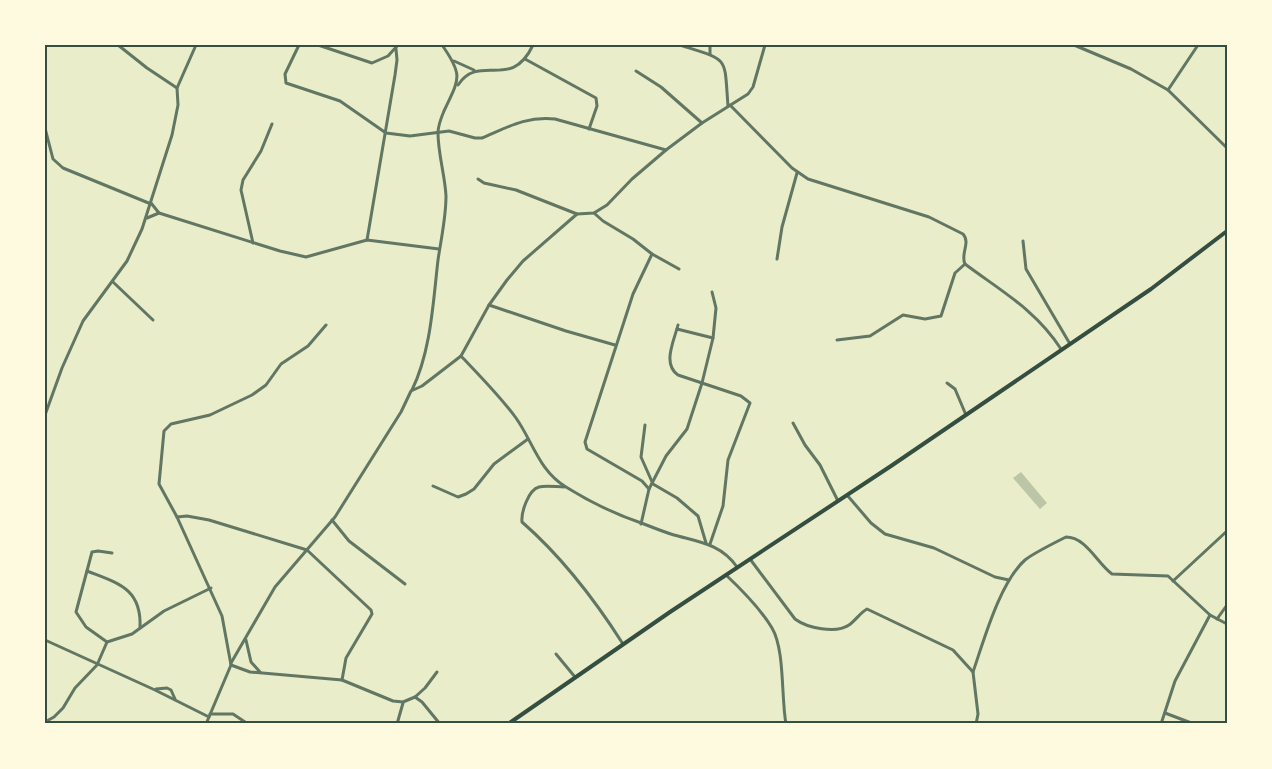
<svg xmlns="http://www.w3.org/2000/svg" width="1272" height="769" font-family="Raleway,sans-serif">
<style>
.building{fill:#bcc5a7}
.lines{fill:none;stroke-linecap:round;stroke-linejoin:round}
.minor{stroke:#617663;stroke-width:3}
.secondary{stroke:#344e41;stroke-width:4}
.neatline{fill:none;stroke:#344e41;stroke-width:2}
</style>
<rect width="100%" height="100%" fill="#e9edc9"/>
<polygon class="building" points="1021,472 1047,503 1040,509 1013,478"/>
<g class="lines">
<g class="minor">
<polyline points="118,45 147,68 177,88"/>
<path d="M299,45l-14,29 1,9 54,18 46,32 24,3 39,-5 26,7h7c26,-11 44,-22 73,-19l111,31"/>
<polyline points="318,45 372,63 388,56 398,45"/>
<path d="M680,45c50,16 44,10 48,61"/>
<polyline points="710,45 710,54"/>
<polyline points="1074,45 1131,69 1168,90 1227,148"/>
<polyline points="525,59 596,98 597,106 589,129"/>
<polyline points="454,61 474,70"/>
<polyline points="636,71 661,87 702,123"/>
<path d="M458,85c22,-33 53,7 75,-40"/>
<polyline points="1168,90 1198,45"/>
<path d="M730,105l62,63 16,11 121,38 34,17c8,9 -3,20 2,30 36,27 71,46 96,85"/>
<polyline points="45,128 53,159 63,168 151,204"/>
<polyline points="478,179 484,183 516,190 577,214"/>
<polyline points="151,203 159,213"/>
<polyline points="594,213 603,221 633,239 652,254 633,294 585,442 587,449 642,481 649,489 641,524"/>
<polyline points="147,218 159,213 280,251 306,257 367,240 439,249"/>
<polyline points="367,240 395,75 397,60 396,49"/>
<polyline points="1023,241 1026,269 1070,344"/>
<polyline points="253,243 241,190 243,180 261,151 272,124"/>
<polyline points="652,254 679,269"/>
<polyline points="777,259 782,227 797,173"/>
<polyline points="113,282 153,320"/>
<polyline points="489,305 566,331 615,345"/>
<path d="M678,325c-4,16 -16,39 0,50l63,21 9,7 -22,57 -5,46 -13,38"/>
<polyline points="677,329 713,338"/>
<polyline points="837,340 870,336 903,315 925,319 941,316 955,273 965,264"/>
<polyline points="947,383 955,389 966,415"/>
<path d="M412,390c19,-39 21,-87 26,-130 3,-21 8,-42 8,-64 -1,-21 -8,-42 -8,-63 0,-8 3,-15 6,-22 15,-32 20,-35 -2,-66"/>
<polyline points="45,415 62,368 83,321 127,261 142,229 172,135 178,105 177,88 196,45"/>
<polyline points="793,423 805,445 820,465 838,501"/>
<polyline points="645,425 641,457 653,484 677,498 698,516 706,543"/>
<polyline points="433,486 458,497 466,494 474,489 494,464 528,439"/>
<path d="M564,487c-7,0 -18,-2 -25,0 -11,3 -18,26 -17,35 39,34 73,78 101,122"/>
<polyline points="649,489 666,456 687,429 702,383 713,338 716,308 712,292"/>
<polyline points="847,495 871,523 885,534 934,548 995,577 1009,580"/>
<polyline points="177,517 187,516 209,520 307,550 371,610 372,614 346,658 342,680"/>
<polyline points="332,520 349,541 405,584"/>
<path d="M750,559l45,60c12,9 41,15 54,6 7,-5 11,-12 18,-16l86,41 20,22 5,42 -2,10"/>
<path d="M737,567c-16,-23 -38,-25 -63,-32 -10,-3 -20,-7 -30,-11 -27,-9 -54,-22 -78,-37 -27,-16 -33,-45 -50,-69 -16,-22 -36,-42 -55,-62l28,-51 18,-25 16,-19 54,-47 17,-1 13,-8 25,-26 34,-29 36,-27 46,-29 5,-7 12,-42"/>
<path d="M87,571c30,12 55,17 53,57"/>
<path d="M726,575c17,16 34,33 46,53 13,22 9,69 14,96"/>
<polyline points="1173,581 1227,531"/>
<polyline points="1217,619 1227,605"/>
<polyline points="45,640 155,690 209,717"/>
<polyline points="246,640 251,662 260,672"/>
<polyline points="107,642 132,634 164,611 211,588"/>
<polyline points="556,654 575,677"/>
<polyline points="231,663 275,587 335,517 401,412 411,391 422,386 461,356"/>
<polyline points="231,665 222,616 177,517 159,484 164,431 171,424 210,415 252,395 266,385 281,364 308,346 326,325"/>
<path d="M973,672c11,-32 27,-90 52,-112 6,-5 33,-19 41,-23 20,0 31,26 46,37l56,2 42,39 17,9"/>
<polyline points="156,689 167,688 171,690 175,699"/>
<polyline points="415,697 425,688 437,672"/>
<polyline points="1165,713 1194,724"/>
<polyline points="210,714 233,714 248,724"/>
<polyline points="45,722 54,717 63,708 75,688 97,665 107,642 86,627 76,612 92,552 98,551 112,553"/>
<polyline points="206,724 231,665 250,672 342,680 393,701 403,702 415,697 422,702 440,724"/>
<polyline points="397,724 403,703"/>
<polyline points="1161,724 1175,681 1210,615"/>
</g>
<polyline class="secondary" points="508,724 670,612 891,466 1151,289 1227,231"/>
</g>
<rect width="1272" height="769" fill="none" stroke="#fefae0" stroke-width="93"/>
<rect x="46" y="46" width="1180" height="676" class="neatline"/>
</svg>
